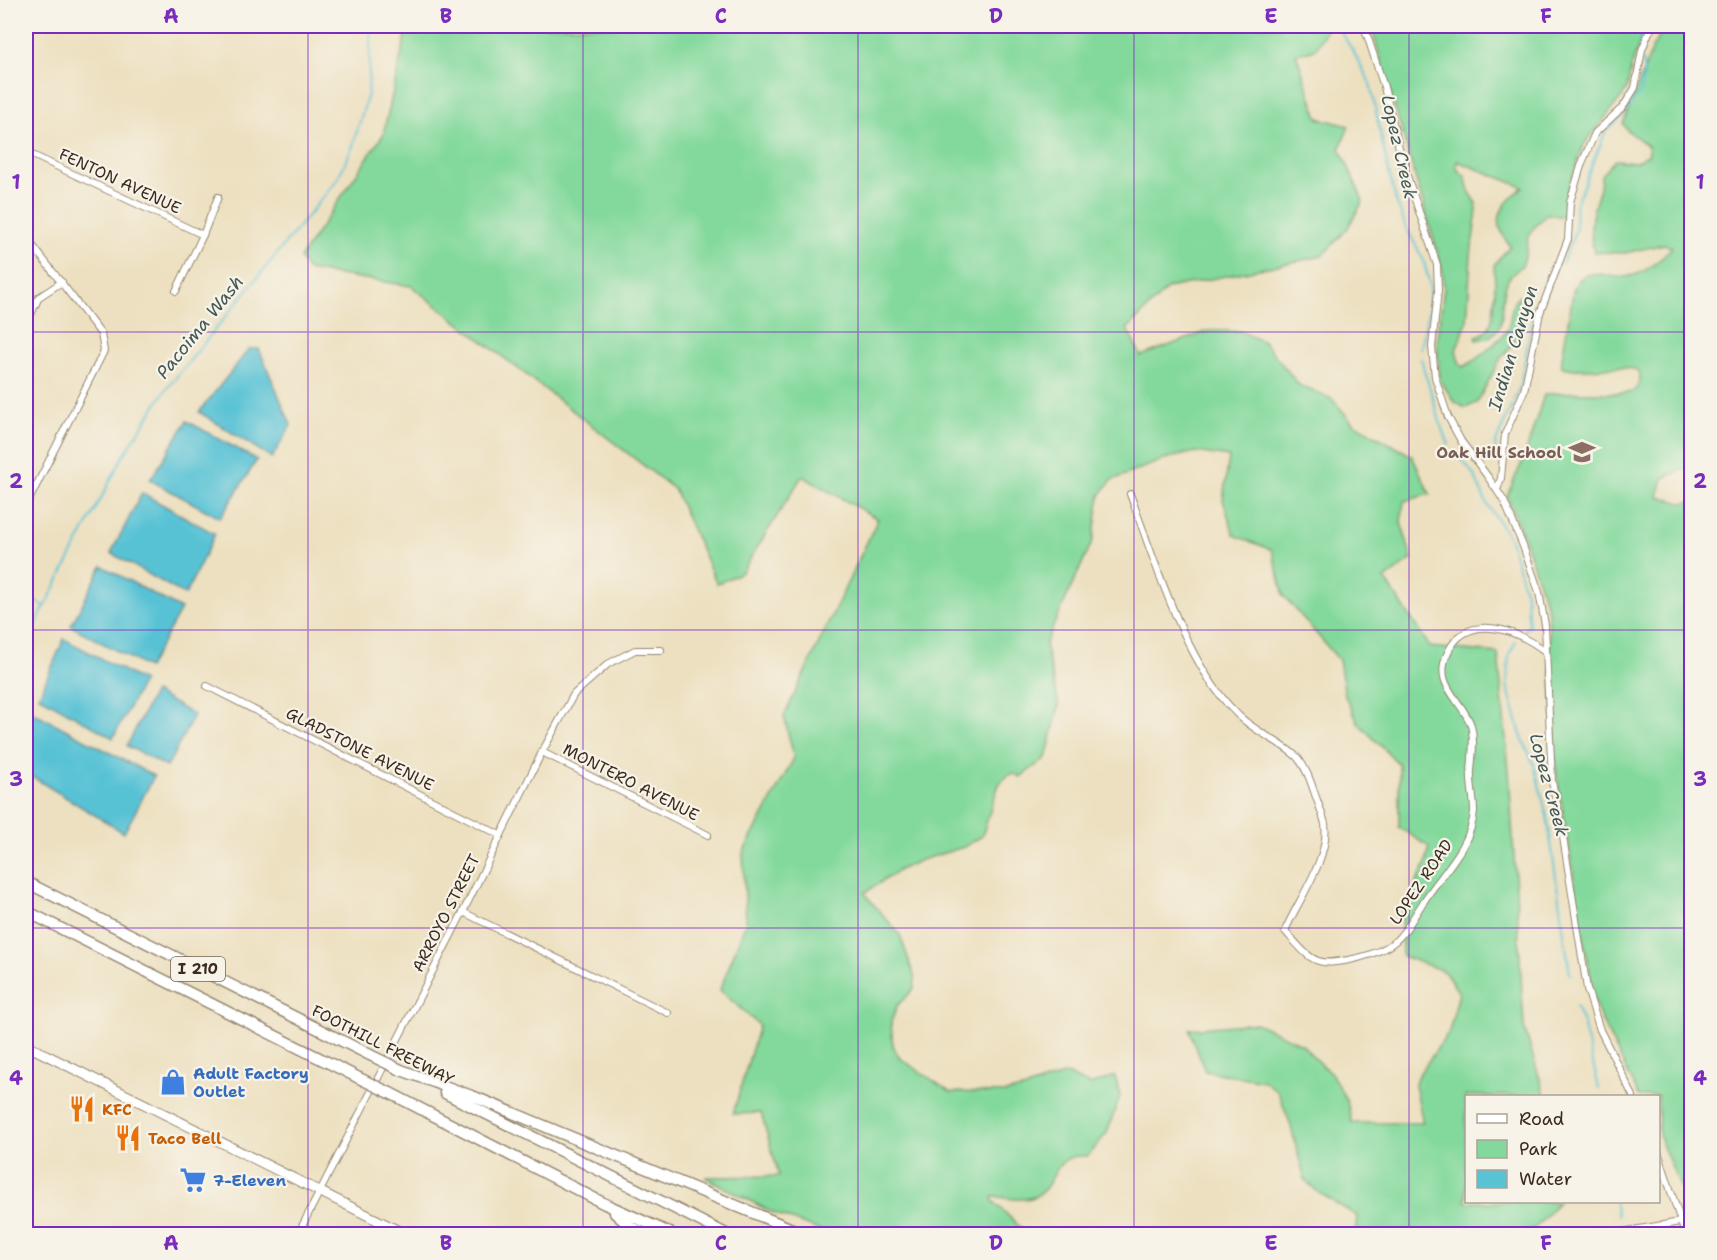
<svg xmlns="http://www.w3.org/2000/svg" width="1717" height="1260" font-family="'Shantell Sans',sans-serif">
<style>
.green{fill:#83d99c;stroke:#5f825d;stroke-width:1.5}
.water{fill:#59c2d5;stroke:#4a767a;stroke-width:1.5}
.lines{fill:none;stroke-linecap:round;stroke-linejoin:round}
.stream{stroke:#59c2d5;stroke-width:2}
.minor-casing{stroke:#94856f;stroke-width:8}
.primary-casing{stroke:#94856f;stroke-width:11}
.motorway-casing{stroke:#94856f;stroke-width:13}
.minor{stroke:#fff;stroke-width:6}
.primary{stroke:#fff;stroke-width:9}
.motorway{stroke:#fff;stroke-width:10}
.motorway-bridge-casing{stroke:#94856f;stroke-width:13;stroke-linecap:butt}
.motorway-bridge{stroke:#fff;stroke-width:10}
.grid{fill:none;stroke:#7b2cbf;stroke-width:1.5;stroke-opacity:0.55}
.labels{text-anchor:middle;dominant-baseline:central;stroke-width:4.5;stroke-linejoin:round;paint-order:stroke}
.shield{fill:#f7f3e8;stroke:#73665b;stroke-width:1.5}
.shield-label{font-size:15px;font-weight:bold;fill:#3b2a1e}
.street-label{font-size:16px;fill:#3b2a1e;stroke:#f7f3e8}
.education-label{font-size:16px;font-weight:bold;fill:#785e54;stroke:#f7f3e8;text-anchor:end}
.shop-label{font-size:16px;font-weight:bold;fill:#366cbe;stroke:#f7f3e8;text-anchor:start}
.food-label{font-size:16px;font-weight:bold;fill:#c56008;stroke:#f7f3e8;text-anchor:start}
.water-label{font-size:18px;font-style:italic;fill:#445855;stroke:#f7f3e8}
.neatline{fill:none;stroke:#7b2cbf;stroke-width:2}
.grid-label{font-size:20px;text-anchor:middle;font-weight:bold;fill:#7b2cbf}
</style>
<rect width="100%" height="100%" fill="#f7f3e8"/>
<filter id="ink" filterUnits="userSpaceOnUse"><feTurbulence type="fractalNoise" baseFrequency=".0167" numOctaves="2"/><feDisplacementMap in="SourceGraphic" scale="12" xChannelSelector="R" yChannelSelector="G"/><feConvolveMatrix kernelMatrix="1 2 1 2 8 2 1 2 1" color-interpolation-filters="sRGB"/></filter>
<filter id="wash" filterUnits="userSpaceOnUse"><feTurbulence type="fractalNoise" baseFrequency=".008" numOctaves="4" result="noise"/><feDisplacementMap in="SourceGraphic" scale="24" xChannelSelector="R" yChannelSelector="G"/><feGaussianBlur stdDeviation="1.35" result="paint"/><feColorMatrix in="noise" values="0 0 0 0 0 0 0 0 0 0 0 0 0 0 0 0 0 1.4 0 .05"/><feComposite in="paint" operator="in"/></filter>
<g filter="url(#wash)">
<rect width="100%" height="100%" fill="#ede0c0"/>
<g class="green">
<path d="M408,26h920l-12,23 -20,5 22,64 31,8 -9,22 23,53 -16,28 -25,27 -154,32 -41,41 14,27 67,-25h32l24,11 36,44 32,13 21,24 59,33 18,38 -26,7 -3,21 11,37 -27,20 45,68 68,6 11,118 15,256 21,69h-79v106h92l-20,23 -13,9h-170l2,-18 -38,-23 -14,-13 -15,-57 -12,-31 -14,-11 -59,-10 -16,-42 67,-6 46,21 14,16 15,13 16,28 5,22h71l-8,-38 2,-8 32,-45 10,-39 -13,-19 -5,-4 -39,-14v-43l24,-50 3,-16 -30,-20v-63l-40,-40 -14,-28 -6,-36 -55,-64 -12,-46 -38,-15 -11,-35 6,-43 -33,-5 -28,6 -56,22 -12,15 -7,45 -48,104 14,62 -13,52 -26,19 -6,-4 -7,3 -8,8 -17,52 -18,11 -43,13 -20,9 -37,24 36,42 15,43 -1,11 -17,17 -6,16 2,25 7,11 50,34 55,1 21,-5 40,-14 24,11 25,-9 5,20 -13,37 -19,23c-38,-4 -30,29 -52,40 -13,6 -29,2 -42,0l-2,4 31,30 14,4h-208l-56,-21 -68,-36 74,-1 -18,-63 -28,1 26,-89 -39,-35 26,-68 -3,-69 51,-95 -10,-42 94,-197 -76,-43 -60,96 -25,12 -43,-95 -263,-203 -104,-16 -7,-12 83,-123z"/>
<path d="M1371,26h274l-14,42 -4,22 -44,56 -14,41 -5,30 -17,-3c-6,6 -15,14 -18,22 -3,8 -2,19 -6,27 -3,7 -12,10 -15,17 -12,23 6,56 -31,60l-1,-4c5,-1 9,-3 12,-7 9,-16 7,-47 6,-64l16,-19c-20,-26 -10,-40 13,-59l-66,-26 -1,7 9,8 4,15 7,11 1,8 -6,44 -4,68 -11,28 3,12 4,5c11,-5 37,-26 44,-37 6,-11 2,-28 13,-34l-1,33 -6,15 -12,14 -24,45 -12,5 -10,-6 -15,-21 -3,-41 7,-52 -2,-20z"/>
<path d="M1667,26h24v443l-4,-1 -24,10 -5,18 23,7 11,-1v138l-5,7 5,4v118l-5,7 5,13 -1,419 -2,-1 -30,-70 -1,-41h-19l-39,-79 -6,-17 -38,-230 -8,-160 -23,-69 -18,-45 17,-38 20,-63c29,-6 59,1 89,-3 7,-8 9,-12 5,-22 -25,-8 -50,4 -75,-3l-2,-3 13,-77c15,-26 36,-5 56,-11 18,-4 31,-16 42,-29l-8,-3 -39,9 -31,-1c-4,-15 -4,-29 0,-44 3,-12 8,-20 7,-33l14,-15 21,2 13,-8 -1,-8 -21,-16 -4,-6 31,-80z"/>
</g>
<g class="water">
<polygon points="249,349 259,349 291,425 272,458 199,412"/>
<polygon points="187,421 257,460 220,518 150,480"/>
<polygon points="142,493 215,534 185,595 111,553"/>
<polygon points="102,566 181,609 148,668 71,626"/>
<polygon points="64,639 143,681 113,738 39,696"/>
<polygon points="154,692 194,715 167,767 127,746"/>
<polygon points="31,711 154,776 124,833 26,773 26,721"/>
</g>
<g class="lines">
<g class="stream">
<polyline points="1337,26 1353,51 1370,83 1387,164 1396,201 1406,227 1423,259 1430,285 1429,309 1421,349"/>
<polyline points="1641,46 1639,31 1641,26"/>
<polyline points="1562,263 1576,229 1575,206 1606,131 1618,120 1640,93 1644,76 1643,61"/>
<polyline points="1421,359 1443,432 1449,444"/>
<polyline points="1455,451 1474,475 1487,504 1510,539 1526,594 1529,626 1523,632"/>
<polyline points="1494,460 1496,442 1520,386 1531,327 1538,304 1549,278"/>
<polyline points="26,596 44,606"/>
<polyline points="1516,641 1509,655 1507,685 1521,735 1534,765 1547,816 1570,975"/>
<polyline points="26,643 122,458 165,391 337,180 352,148 368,94 371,26"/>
<polyline points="1576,1006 1583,1023 1599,1088"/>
<polyline points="1615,1202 1618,1216"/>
</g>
</g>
</g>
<g filter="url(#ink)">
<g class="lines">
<g class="minor-casing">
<g id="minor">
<polyline points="1364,26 1384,87 1403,164 1437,265 1438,290 1432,347 1435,377 1448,417 1461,441 1488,477 1504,501 1523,546 1539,592 1545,625 1552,782 1560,818 1587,989 1600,1030 1633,1096"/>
<polyline points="26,152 203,235"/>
<polyline points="26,237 101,334 104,351 26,506"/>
<polyline points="176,291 203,235 218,197"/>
<polyline points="26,325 39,297 62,282"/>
<polyline points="1497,490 1501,478 1505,434 1524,391 1540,313 1568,239 1570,202 1582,163 1595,133 1623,107 1635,88 1642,50 1649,32 1654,26"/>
<path d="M1130,494c25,67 55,169 106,219 17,18 42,27 60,43 11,12 15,27 20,41 3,9 7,18 9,27 5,34 -27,76 -40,107 28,31 29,37 73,27 44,-11 45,-26 68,-60 18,-27 46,-53 48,-87 0,-13 -4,-27 -3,-40 1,-15 4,-31 0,-46 -10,-27 -39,-40 -23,-73 20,-42 71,-21 98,0"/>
<polyline points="207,686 500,835"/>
<polyline points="542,752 708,835"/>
<polyline points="463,912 668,1013"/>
<polyline points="1658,1152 1685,1234"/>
<polyline points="298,1234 463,912 542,752 574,694 608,664 635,650 661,650"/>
<polyline points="1610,1234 1692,1220"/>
</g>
</g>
<g class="primary-casing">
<polyline id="primary" points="26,1045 405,1234"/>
</g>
<g class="motorway-casing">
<g id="motorway">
<polyline points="26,882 370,1055"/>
<polyline points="26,911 359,1078"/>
<polyline points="401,1070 477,1098 804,1234"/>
<polyline points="390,1093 605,1204 672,1234"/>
<polyline points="445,1093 726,1234"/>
<polyline points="615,1213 631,1227 645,1234"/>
</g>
</g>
<use href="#minor" class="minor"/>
<use href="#primary" class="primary"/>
<use href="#motorway" class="motorway"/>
<g class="motorway-bridge-casing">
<g id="motorway-bridge">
<polyline points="370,1055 401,1070"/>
<polyline points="359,1078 390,1093"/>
</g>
</g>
<use href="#motorway-bridge" class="motorway-bridge"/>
</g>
</g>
<path class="grid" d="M308,26v1208M583,26v1208M858,26v1208M1134,26v1208M1409,26v1208M26,332h1666M26,630h1666M26,928h1666"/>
<defs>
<g id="school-bare" transform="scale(2.07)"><path d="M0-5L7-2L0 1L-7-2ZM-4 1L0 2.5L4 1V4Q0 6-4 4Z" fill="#8d6e63" stroke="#f7f3e8" stroke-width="2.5" paint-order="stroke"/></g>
<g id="shop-bare" transform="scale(2.07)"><path d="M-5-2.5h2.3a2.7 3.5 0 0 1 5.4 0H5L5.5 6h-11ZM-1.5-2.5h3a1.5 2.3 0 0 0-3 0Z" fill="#3f7fe0" stroke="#f7f3e8" stroke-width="2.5" paint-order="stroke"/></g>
<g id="restaurant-bare" transform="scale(2.07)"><path d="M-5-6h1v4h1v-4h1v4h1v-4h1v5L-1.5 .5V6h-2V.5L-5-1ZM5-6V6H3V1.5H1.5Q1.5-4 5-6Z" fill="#e8710a" stroke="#f7f3e8" stroke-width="2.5" paint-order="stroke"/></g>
<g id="supermarket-bare" transform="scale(2.07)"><path d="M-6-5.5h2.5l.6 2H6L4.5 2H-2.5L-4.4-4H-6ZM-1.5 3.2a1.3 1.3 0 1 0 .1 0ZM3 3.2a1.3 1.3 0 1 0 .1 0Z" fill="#3f7fe0" stroke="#f7f3e8" stroke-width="2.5" paint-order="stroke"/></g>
</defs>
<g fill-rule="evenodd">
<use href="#school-bare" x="1582" y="452"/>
<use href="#shop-bare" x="173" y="1082"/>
<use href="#restaurant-bare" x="82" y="1109"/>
<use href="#restaurant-bare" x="128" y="1138"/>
<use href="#supermarket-bare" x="193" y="1180"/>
</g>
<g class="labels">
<rect class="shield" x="171" y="957" width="54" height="24" rx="4.5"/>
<g class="shield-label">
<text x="198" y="969">I 210</text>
</g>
<g class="street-label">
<text transform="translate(120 181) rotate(25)">FENTON AVENUE</text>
<text transform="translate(360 749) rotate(27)">GLADSTONE AVENUE</text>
<text transform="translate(631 782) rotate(27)">MONTERO AVENUE</text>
<text transform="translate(1421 882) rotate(-56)">LOPEZ ROAD</text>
<text transform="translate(446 913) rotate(-63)">ARROYO STREET</text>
<text transform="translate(383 1045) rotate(27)">FOOTHILL FREEWAY</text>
</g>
<g class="education-label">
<text x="1562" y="452">Oak Hill School</text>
</g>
<g class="shop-label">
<text x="193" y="1073">Adult Factory<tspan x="193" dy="18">Outlet</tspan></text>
<text x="213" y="1180">7-Eleven</text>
</g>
<g class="food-label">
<text x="102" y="1109">KFC</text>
<text x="148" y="1138">Taco Bell</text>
</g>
<g class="water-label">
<text transform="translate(1399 147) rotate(77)">Lopez Creek</text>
<text transform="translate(200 327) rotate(-51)">Pacoima Wash</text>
<text transform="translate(1513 348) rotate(-73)">Indian Canyon</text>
<text transform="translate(1549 785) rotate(75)">Lopez Creek</text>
</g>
</g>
<rect width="1717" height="1260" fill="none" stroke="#f7f3e8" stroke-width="66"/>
<rect x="1465" y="1095" width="195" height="108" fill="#f7f3e8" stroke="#aca397" stroke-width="1.5"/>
<rect x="1477" y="1114" width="30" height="9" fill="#ffffff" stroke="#aca397" stroke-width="1.5"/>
<text x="1519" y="1125" font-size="18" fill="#3b2a1e">Road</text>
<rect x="1477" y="1140" width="30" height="18" fill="#83d99c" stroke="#aca397" stroke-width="1.5"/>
<text x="1519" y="1155" font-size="18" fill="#3b2a1e">Park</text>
<rect x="1477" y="1170" width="30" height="18" fill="#59c2d5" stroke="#aca397" stroke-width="1.5"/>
<text x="1519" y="1185" font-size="18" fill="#3b2a1e">Water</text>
<rect x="33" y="33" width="1651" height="1194" class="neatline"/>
<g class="grid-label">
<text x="171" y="23">A</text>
<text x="446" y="23">B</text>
<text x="721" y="23">C</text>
<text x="996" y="23">D</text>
<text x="1271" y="23">E</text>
<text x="1546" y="23">F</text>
<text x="16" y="189">1</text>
<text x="1700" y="189">1</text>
<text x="16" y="488">2</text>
<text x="1700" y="488">2</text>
<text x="16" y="786">3</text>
<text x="1700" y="786">3</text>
<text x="16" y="1085">4</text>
<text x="1700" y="1085">4</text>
<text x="171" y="1250">A</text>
<text x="446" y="1250">B</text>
<text x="721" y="1250">C</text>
<text x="996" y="1250">D</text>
<text x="1271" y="1250">E</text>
<text x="1546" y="1250">F</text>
</g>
</svg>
